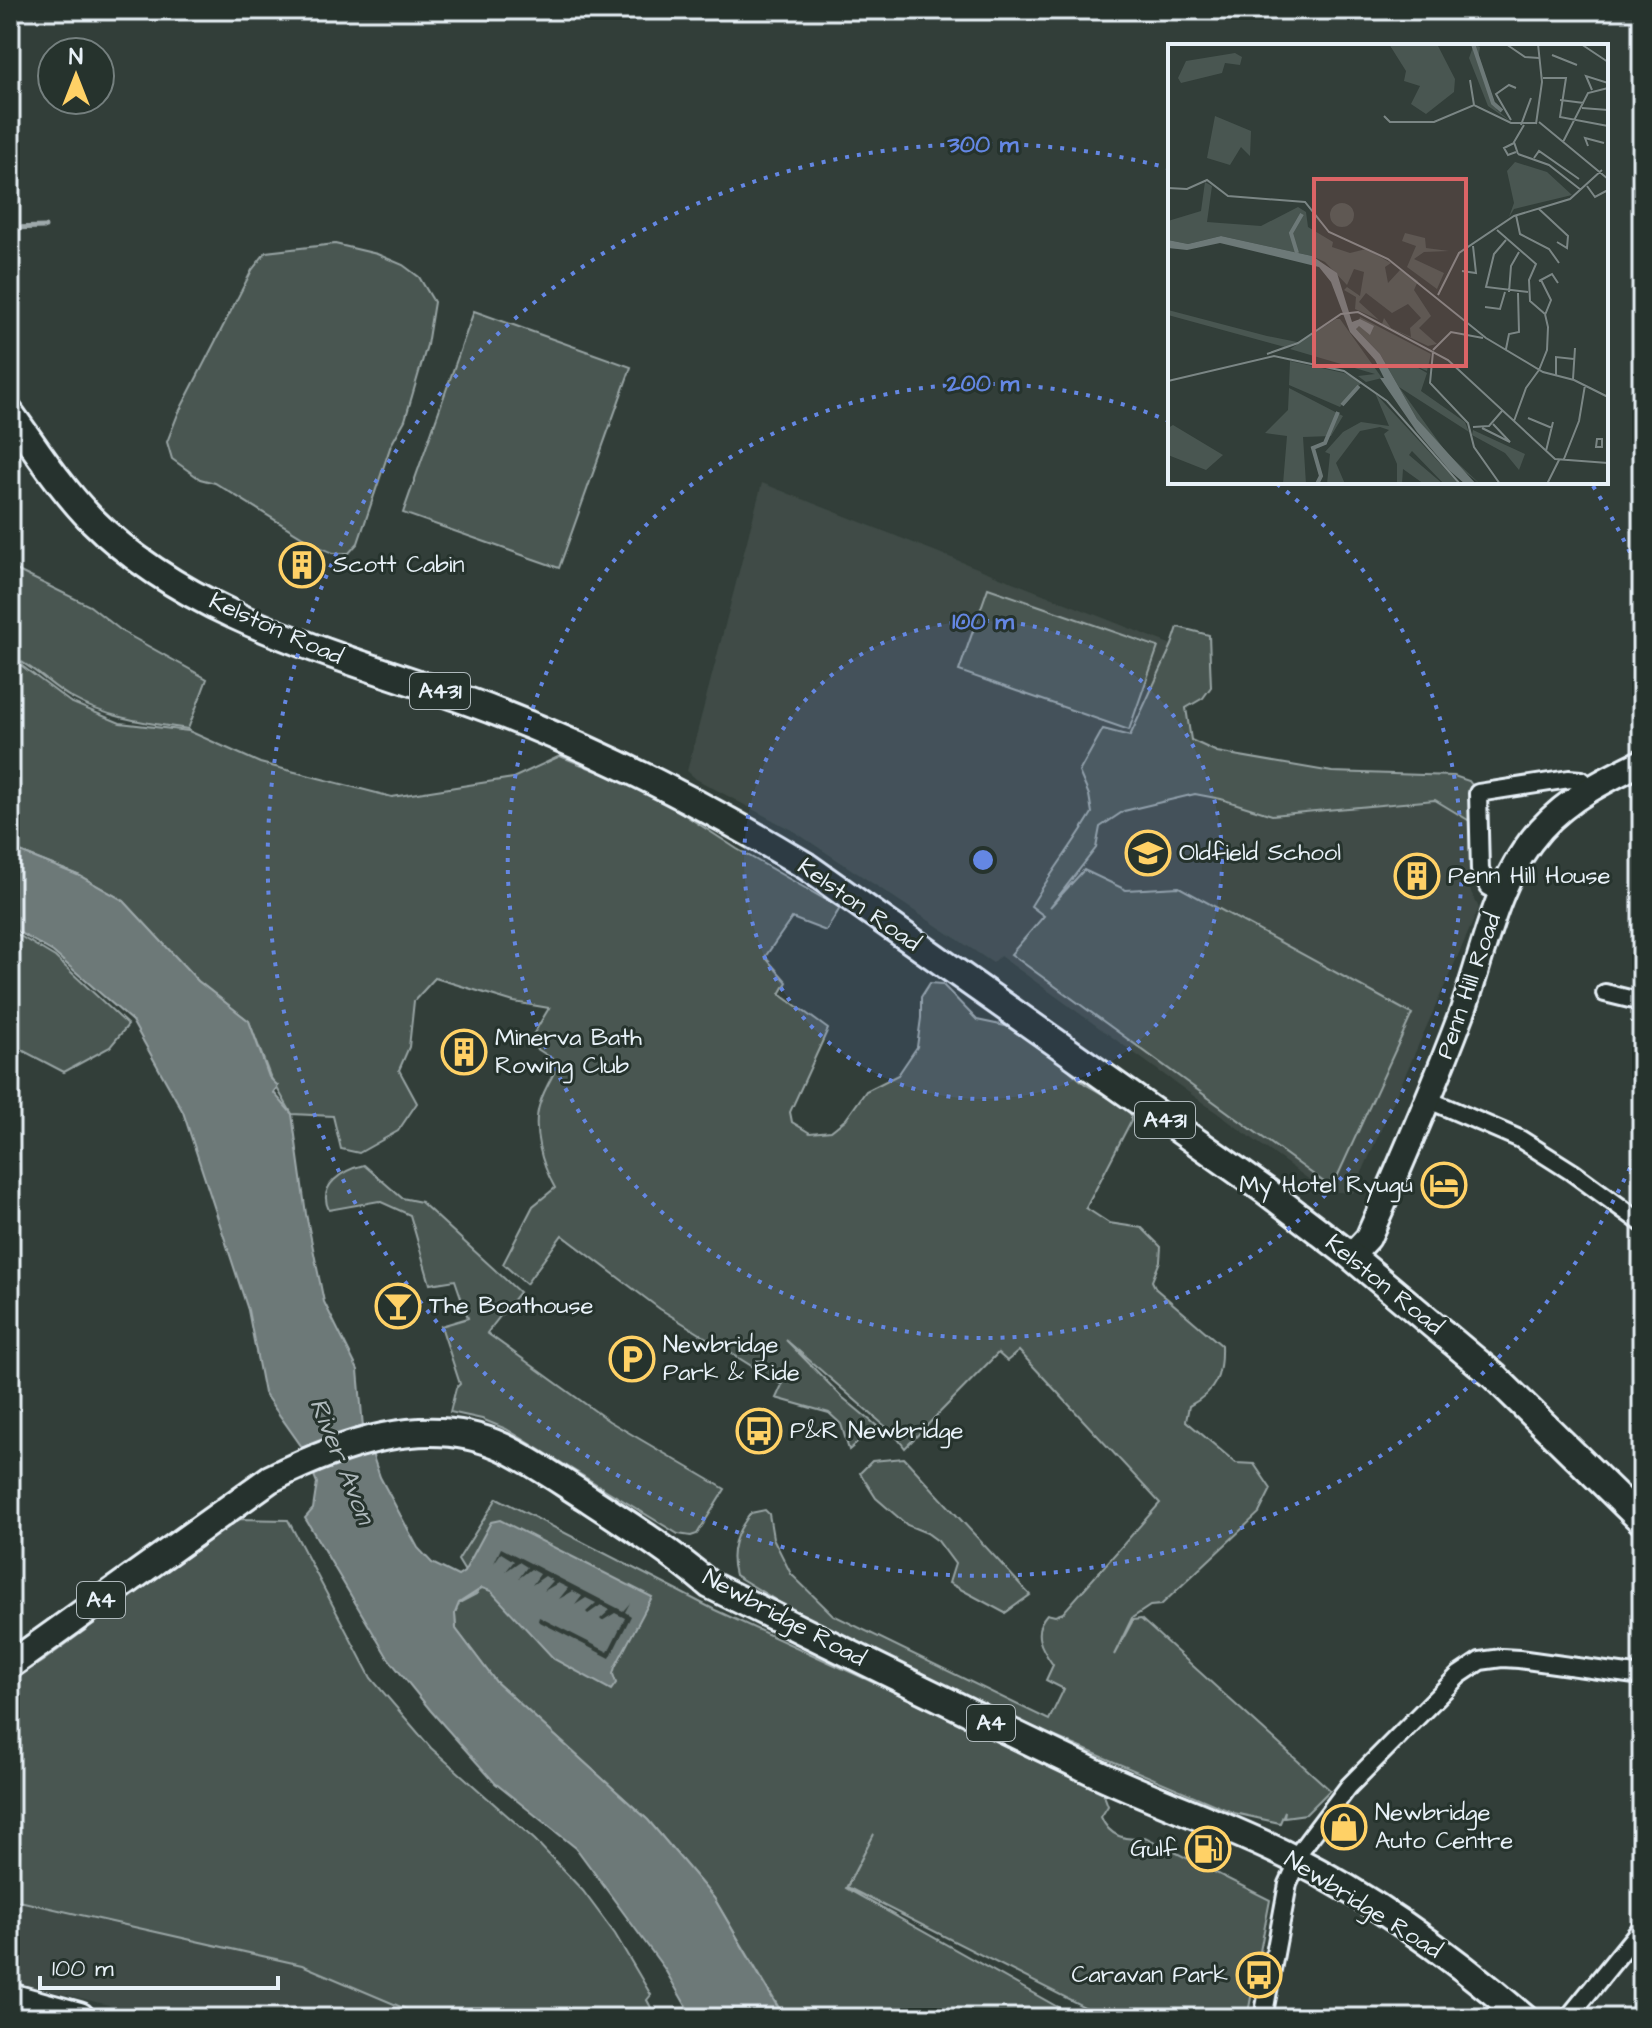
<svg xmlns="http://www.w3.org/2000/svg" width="1652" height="2028" font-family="'Architects Daughter',sans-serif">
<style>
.built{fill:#3f4b46}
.green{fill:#495651;stroke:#98a4a4;stroke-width:2}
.water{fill:#6d7978;stroke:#9ea9ab;stroke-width:2}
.pier{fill:#323e39}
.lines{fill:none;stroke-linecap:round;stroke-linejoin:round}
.stream{stroke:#9ea9ab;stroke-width:5}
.street-casing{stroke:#e8f1f8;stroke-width:22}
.secondary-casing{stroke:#e8f1f8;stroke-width:30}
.primary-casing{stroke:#e8f1f8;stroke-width:32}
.highway-casing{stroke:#e8f1f8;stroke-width:36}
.street{stroke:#26332d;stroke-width:16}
.secondary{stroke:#26332d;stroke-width:24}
.primary{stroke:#26332d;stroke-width:26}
.highway{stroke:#26332d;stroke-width:30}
.ring{fill:none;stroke:#6487e3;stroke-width:4;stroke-dasharray:4 8}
.labels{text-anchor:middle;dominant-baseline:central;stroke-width:6;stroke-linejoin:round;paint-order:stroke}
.shield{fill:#26332d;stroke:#aeb8bb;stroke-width:2}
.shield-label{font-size:22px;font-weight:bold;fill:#e8f1f8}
.poi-label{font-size:24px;fill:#e8f1f8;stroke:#26332d;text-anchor:start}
.street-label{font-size:24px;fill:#e8f1f8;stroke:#26332d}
.water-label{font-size:26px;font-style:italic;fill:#b1bbbe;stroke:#26332d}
.inset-river{fill:none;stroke:#6d7978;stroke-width:4}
.inset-road{fill:none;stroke:#7b8685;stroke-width:2}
.view{fill:#db6466;fill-opacity:0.15;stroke:#db6466;stroke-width:4}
.inset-edge{fill:none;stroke:#e8f1f8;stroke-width:4}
.centre{fill:#6487e3;stroke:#26332d;stroke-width:4}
.ring-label{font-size:24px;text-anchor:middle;font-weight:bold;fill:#6487e3;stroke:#26332d;stroke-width:6;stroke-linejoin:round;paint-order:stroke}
</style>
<rect width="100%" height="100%" fill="#323e39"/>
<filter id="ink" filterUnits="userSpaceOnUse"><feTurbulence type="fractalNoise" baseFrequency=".0125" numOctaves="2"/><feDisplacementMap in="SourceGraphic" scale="16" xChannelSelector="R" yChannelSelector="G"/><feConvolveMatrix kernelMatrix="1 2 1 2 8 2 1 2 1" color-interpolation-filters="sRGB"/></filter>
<g filter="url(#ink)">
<g class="built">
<polygon points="762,483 1172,645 1149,767 1470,798 1469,888 1479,908 1353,1193 1325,1191 1000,956 993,963 795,832 696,779 687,771"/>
<polygon points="10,1900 304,1966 425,2018 161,2018 10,1981"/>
</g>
<g class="green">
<polygon points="335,244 377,254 403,265 419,277 434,302 427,345 405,420 391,445 358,543 349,553 333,553 319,547 215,483 200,479 172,459 167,442 178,414 252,270 266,252"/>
<polygon points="474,311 631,367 559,568 403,513"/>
<path d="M10,567l80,39 33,26 84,47 -19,50c-40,-6 -79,-10 -116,-31 -22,-12 -38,-32 -62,-42z"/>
<polygon points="988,588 1158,647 1129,730 959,671"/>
<path d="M1178,627l31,8 2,52 -8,11 -17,10 5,32 26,12 115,20 122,4 15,5 9,12 -5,30 -38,-23 -163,15 -51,-16 -26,-5 -71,17 -24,16 -4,21 -46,59 34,-37 42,20 53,-3 233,127 -80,174 -321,-234 33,-38 -13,-10c19,-32 42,-61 61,-93l-3,-18 -10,-23 24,-43 27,7 42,-91z"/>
<path d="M10,657l60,45 50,21 69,8 71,32 132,34 121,-19 47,-22 91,37 86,56 103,59 -14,23 -34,-13 -27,39 22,25 -7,12 48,35 -38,83 2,10 18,11 21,-2 15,-12 20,-28 32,-16 19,-28 4,-29v-21l9,-14 12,1 35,36 33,7 22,11 53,46 43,25 3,6v6l-45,87 23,15 33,5 19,19 -1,14 -8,20 4,8 65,56c1,30 -4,46 -32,61l-3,15 50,42 18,1 17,25 -12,24 -98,92 -11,1 -18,12 -18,37 19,-35 8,-1 189,171 -24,24 -22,3 1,-6 -5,12 -46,-10 -190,-81 -231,-109 -78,-48c-7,-24 1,-43 16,-62l14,-3 4,4 4,24 18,36 42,41 216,105 15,-31 -18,-9 7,-15c-12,-17 -22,-33 -6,-51l8,2 8,-3 97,-110 -141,-152 -12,10 -9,-8 -93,95 -11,-14 -108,-94 56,57 35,29 -28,24 -8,-26 -12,-11 -53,-15 6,-13 -122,-76 -98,-74 -36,49 -23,-20 30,-58 22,-18c-13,-23 -24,-59 -15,-85 4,-14 13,-27 19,-40l-31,-20 21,-35 -35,-6 -79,-24 -21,23 -5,46 -10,23 18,33 -19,28 -39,22 -18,-4 -8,-33 -41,-2 -22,-38 -21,-55 -51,-40 -74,-80 -44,-25 -70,-28z"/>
<polygon points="10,930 55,957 128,1025 110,1047 64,1072 10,1044"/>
<path d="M364,1165l38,33 19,4 98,90 -32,41 122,88 116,68 -28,45 -6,2 -13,-2 -172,-105 -24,-10 -32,-7 6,-24 4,-4 -19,-58 27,-8 -13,-38 -25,4 -20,-69 -31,-14 -50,9c-12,-25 14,-40 35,-45z"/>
<polygon points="904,1458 1030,1595 1005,1613 949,1583 955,1564 938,1541 927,1533 907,1525 876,1498 860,1473 872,1461"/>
<path d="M497,1498l218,112 386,177 7,19 -7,11c8,19 25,25 44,20l125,63 -23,118h-141l-259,-131 27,-53 -28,54 231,130h-292l-71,-120 -66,-78 -152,-138 -40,-53 -1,-16 4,-10 19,-10 -20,-33z"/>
<polygon points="237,1519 288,1520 371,1678 431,1748 535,1840 583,1891 615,1934 651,1995 647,2000 655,2015 652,2018 427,2018 302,1965 10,1899 10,1682 43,1661"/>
</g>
<polygon class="water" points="10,848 80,876 124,901 198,981 249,1021 269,1077 278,1086 274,1093 292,1114 306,1214 324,1302 358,1370 363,1427 380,1477 418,1548 432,1563 458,1576 464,1572 491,1522 500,1520 652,1597 615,1667 613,1674 616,1683 611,1690 554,1659 491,1591 482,1588 459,1603 455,1613 456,1629 496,1682 648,1820 714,1898 784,2018 693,2018 664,1968 576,1848 495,1783 431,1711 388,1658 305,1518 313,1509 317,1483 304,1450 264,1393 248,1310 183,1112 132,1021 53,952 10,927"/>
<polygon class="pier" points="501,1548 623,1611 630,1603 625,1612 631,1616 610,1658 538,1621 539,1617 608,1652 625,1618 615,1613 602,1621 600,1619 610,1610 601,1605 588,1614 586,1612 596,1603 586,1598 575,1605 582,1596 573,1591 559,1599 568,1588 558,1583 544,1591 553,1581 545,1576 532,1585 540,1574 531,1569 519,1578 527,1567 519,1562 506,1571 514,1561 501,1553 494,1563"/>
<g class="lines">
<polyline class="stream" points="10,228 45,227"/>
<g class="street-casing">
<g id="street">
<polyline points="1502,891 1489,887 1480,870 1478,793 1569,779 1581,780 1590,788"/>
<polyline points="1605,993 1642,1002"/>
<polyline points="1429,1100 1520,1139 1572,1172 1642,1223"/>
<polyline points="1294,1859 1349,1786 1459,1675 1480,1661 1502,1658 1519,1659 1642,1676"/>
<polyline points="1263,2018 1288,1884 1298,1862"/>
<polyline points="1568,2018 1642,1927"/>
</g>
</g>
<g class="secondary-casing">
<path id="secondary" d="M1351,1256l17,-18c33,-74 65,-148 94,-225 23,-63 33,-133 79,-184 28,-31 64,-49 101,-67"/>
</g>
<g class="primary-casing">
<g id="primary">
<path d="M10,413c26,36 50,74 81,106 108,108 269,140 406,193 109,42 210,94 309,154l460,325 85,65 143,120 148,145"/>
<path d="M10,1665l260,-186c70,-35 157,-67 233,-32 29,14 56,33 83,50 43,28 85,55 124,88 128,63 257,127 386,188 64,30 131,52 194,84 84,42 163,100 234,161"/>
</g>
</g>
<g class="highway-casing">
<polyline id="highway" points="10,1999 79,2018"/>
</g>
<use href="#street" class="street"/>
<use href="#secondary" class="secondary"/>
<use href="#primary" class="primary"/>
<use href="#highway" class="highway"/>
</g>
</g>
<circle cx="983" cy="860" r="239" fill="#6487e3" fill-opacity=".12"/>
<g class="ring">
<circle cx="983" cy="860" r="239"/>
<path d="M1277 484A477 477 0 1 1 1169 421"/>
<path d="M1640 1146A716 716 0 1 1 1168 168M1593 486A716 716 0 0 1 1640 574"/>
</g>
<defs>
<g id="building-ring" transform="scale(2.3)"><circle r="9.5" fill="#26332d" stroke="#ffd166" stroke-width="1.5"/><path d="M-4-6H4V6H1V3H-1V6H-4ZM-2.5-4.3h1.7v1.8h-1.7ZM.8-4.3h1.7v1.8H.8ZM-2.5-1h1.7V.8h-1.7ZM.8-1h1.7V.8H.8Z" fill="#ffd166"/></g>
<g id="school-ring" transform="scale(2.3)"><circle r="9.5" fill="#26332d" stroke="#ffd166" stroke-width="1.5"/><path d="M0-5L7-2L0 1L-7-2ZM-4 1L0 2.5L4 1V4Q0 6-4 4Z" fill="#ffd166"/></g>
<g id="hotel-ring" transform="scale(2.3)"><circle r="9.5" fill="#26332d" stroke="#ffd166" stroke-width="1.5"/><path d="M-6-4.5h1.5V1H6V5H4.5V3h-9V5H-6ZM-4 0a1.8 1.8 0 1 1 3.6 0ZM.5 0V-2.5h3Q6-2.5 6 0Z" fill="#ffd166"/></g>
<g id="bar-ring" transform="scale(2.3)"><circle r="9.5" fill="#26332d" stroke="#ffd166" stroke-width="1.5"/><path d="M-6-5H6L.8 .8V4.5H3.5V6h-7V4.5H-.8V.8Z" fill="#ffd166"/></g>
<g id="parking-ring" transform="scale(2.3)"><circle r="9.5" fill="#26332d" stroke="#ffd166" stroke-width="1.5"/><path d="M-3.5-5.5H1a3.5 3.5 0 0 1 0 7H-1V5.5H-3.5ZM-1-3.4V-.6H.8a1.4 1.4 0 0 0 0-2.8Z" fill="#ffd166"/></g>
<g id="bus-ring" transform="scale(2.3)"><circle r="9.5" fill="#26332d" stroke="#ffd166" stroke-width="1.5"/><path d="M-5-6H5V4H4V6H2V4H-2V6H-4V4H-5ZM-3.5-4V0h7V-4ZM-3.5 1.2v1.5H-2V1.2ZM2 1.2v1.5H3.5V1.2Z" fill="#ffd166"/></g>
<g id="shop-ring" transform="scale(2.3)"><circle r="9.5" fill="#26332d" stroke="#ffd166" stroke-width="1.5"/><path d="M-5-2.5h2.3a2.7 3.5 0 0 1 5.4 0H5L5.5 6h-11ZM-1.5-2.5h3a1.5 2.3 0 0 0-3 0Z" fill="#ffd166"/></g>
<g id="fuel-ring" transform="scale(2.3)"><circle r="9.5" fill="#26332d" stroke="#ffd166" stroke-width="1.5"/><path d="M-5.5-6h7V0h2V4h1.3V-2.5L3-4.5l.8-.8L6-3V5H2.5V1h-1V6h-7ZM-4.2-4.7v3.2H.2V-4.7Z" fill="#ffd166"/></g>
</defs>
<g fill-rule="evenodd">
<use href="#building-ring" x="302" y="565"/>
<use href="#school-ring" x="1148" y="853"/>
<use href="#building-ring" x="1417" y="876"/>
<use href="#building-ring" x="464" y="1052"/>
<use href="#hotel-ring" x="1444" y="1185"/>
<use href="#bar-ring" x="398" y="1306"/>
<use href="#parking-ring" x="632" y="1359"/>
<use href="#bus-ring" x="759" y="1431"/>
<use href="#shop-ring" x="1344" y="1827"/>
<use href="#fuel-ring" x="1208" y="1849"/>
<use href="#bus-ring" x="1259" y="1975"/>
</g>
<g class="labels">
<g class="shield">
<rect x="410" y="673" width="60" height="36" rx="6"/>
<rect x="1135" y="1102" width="60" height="36" rx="6"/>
<rect x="77" y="1582" width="48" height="36" rx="6"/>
<rect x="967" y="1705" width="48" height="36" rx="6"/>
</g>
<g class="shield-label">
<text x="440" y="691">A431</text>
<text x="1165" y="1120">A431</text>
<text x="101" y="1600">A4</text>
<text x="991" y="1723">A4</text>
</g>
<g class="poi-label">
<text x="333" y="565">Scott Cabin</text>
<text x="1179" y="853">Oldfield School</text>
<text x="1448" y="876">Penn Hill House</text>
<text x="495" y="1038">Minerva Bath<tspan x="495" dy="28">Rowing Club</tspan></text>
<text x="1413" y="1185" text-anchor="end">My Hotel Ryugu</text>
<text x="429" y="1306">The Boathouse</text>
<text x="663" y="1345">Newbridge<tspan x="663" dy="28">Park &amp; Ride</tspan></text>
<text x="790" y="1431">P&amp;R Newbridge</text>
<text x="1375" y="1813">Newbridge<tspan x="1375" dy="28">Auto Centre</tspan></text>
<text x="1177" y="1849" text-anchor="end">Gulf</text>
<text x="1228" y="1975" text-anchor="end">Caravan Park</text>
</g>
<g class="street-label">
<text transform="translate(276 629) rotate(24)">Kelston Road</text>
<text transform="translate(859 905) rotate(35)">Kelston Road</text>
<text transform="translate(1469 986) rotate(-71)">Penn Hill Road</text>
<text transform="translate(1384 1285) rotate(39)">Kelston Road</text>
<text transform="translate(784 1618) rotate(28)">Newbridge Road</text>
<text transform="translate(1363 1905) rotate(32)">Newbridge Road</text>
</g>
<g class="water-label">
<text transform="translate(342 1461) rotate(68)">River Avon</text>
</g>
</g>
<g transform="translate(1168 44)">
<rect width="440" height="440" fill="#323e39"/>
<path d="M221,0h48l18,35 -1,13 -28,22 -15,-10 9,-18 -16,-5 2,-10zM306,0l6,3 -2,13 19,50 13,11 -22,-15 -19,-48zM67,9l7,4 -2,8 -15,-2 -3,10 -41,10 -3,-5 8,-17zM47,72l36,15 -1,25 -9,-9 -11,18 -23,-7zM347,118l32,10 25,23 -58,14 -5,8 5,-14 -7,-32zM37,138l7,4 -5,36 54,4 37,-19 8,5 2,15 25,15 -1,5 18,6 16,-4 25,14 -6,4 3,16 12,-13 9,5 9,6 -4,9 17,26 -12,12 18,16 -9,2 -46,-22 2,-6 7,10 20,9 -1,-9 11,-10 -13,-14 -16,9 -26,-20 -7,9 20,18 -24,-11 1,-12 -12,-7 3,-3 13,9 4,-24 -10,-3 -7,16 -22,-23 -13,-6 -91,-20 -33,8 -20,-4v-19l33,-10zM162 171a12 12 0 1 1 24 0a12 12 0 1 1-24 0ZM237,189l20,5 1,10 23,3 -25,1 -10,7 30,14 -7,16 -30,-22 9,-21 -14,-5zM0,266l99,26 30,6 -12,5 -117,-32zM192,273l71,37 -4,17 -14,-6 14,8 -6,18 44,31 4,10 -70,-45 47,65 34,32 -25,-20 -38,-45 -37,-65 -24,-25zM168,275h4l42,59 -16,4 -8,-6 17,-2 -85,-25zM122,317l54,12 18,9 -22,25 -51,-22zM121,344l54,28 -12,20 -28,1 3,47h-23l4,-48 -22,-3 23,-23zM207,349l84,91h-15l-32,-33 -3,4 34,29h-19l-21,-15 -1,15 -5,-1v-19l-13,-30 5,-4 -9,-3 -20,4 -24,32 9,21h-18l3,-30 -5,-2 18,-20 18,-10 28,4zM5,381l50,30 -17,15 -38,-15v-27zM305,386l52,24 -6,16 -14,-17 -33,-18z" fill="#495651"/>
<path d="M53,192l91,20 25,17 15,49 8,-3 14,7 -4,9 -11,-9 -3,3 24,25 37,65 59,65h-11l-15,-13 -33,-39 -37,-54h4l-9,-18 -25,-28 -19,-50 -12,-15 -99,-24 -33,7 -19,-2v-8l20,4z" fill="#6d7978"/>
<path class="inset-river" d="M305,0l20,59 9,8M129,209l-6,-20 11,-19M174,361l17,-19M149,440l4,-8 -8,-28 12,-5 13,-31"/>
<path class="inset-road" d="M338,0l19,13 14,1M413,0l27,18M384,11l25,10M375,34h23l-6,39 48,9M302,36l4,25M424,46l-6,-14 22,7M392,56l24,3M414,64l26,2M216,72l6,6h44l40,-17 37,18h25M343,76l-15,-26 13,-9 7,3M371,78l69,57M368,80l6,-42 -4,-38M353,81l10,-27M395,98l25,-49 20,-5M346,99l-10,5 4,7 8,-3M420,102l-3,-8 19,5M350,110l31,11 32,25M350,110l-4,-12 10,-17M366,114l5,-7 40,28M419,142l8,11 13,-7M0,144l19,1 20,-9 21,16 77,6 24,30 59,27 98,79 57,34 31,8 34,17M371,165l29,27 -1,12 -10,-6M348,171l4,19 29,15 10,14M329,186l39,34 -7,16 1,21 15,13 3,13 -1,23 -8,20M338,196l-12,14 -8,33 42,5M294,227l14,2 -3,-27M373,236l10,20 -6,15M371,237l13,-7 6,9M341,248l2,-26 8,-14M270,251l21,-42 55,-37 56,-17 32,-29M317,263l15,2 5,-17M338,305l3,-15 10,-2 -1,-39M265,306l18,-18 32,6M265,308l-3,31 38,40 6,24 26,37M99,310l31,-11 43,-29 17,-2 90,48 107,99 53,4M388,332v-19l18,2M405,335l2,-31M0,337l106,-25 70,15 43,30 73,83M360,374l24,10M346,377l12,-33 13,-18M305,383l16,-1 13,-15M314,384l28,14 -17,-18M429,395h5v8h-6zM378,407l7,-29M396,415l15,-38 6,-36M379,440l12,-24"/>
<path class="view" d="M146,135h152v187h-152z"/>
<rect width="440" height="440" class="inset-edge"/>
</g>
<circle cx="983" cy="860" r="12" class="centre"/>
<g class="ring-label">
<text x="983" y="152">300 m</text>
<text x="983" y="391">200 m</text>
<text x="983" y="629">100 m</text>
</g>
<rect width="1652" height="2028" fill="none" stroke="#26332d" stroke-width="40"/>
<rect x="20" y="20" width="1612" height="1988" fill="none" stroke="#e8f1f8" stroke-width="3" filter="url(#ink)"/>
<g transform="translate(76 76)"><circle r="38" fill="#26332d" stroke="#747f7e" stroke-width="2"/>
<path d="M0-6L14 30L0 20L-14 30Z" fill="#ffd166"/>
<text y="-12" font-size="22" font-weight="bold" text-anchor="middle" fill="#e8f1f8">N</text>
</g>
<path d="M40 1976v12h238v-12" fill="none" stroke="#e8f1f8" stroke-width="4"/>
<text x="52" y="1976" font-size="24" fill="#e8f1f8" stroke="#26332d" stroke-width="6" paint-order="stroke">100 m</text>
</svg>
